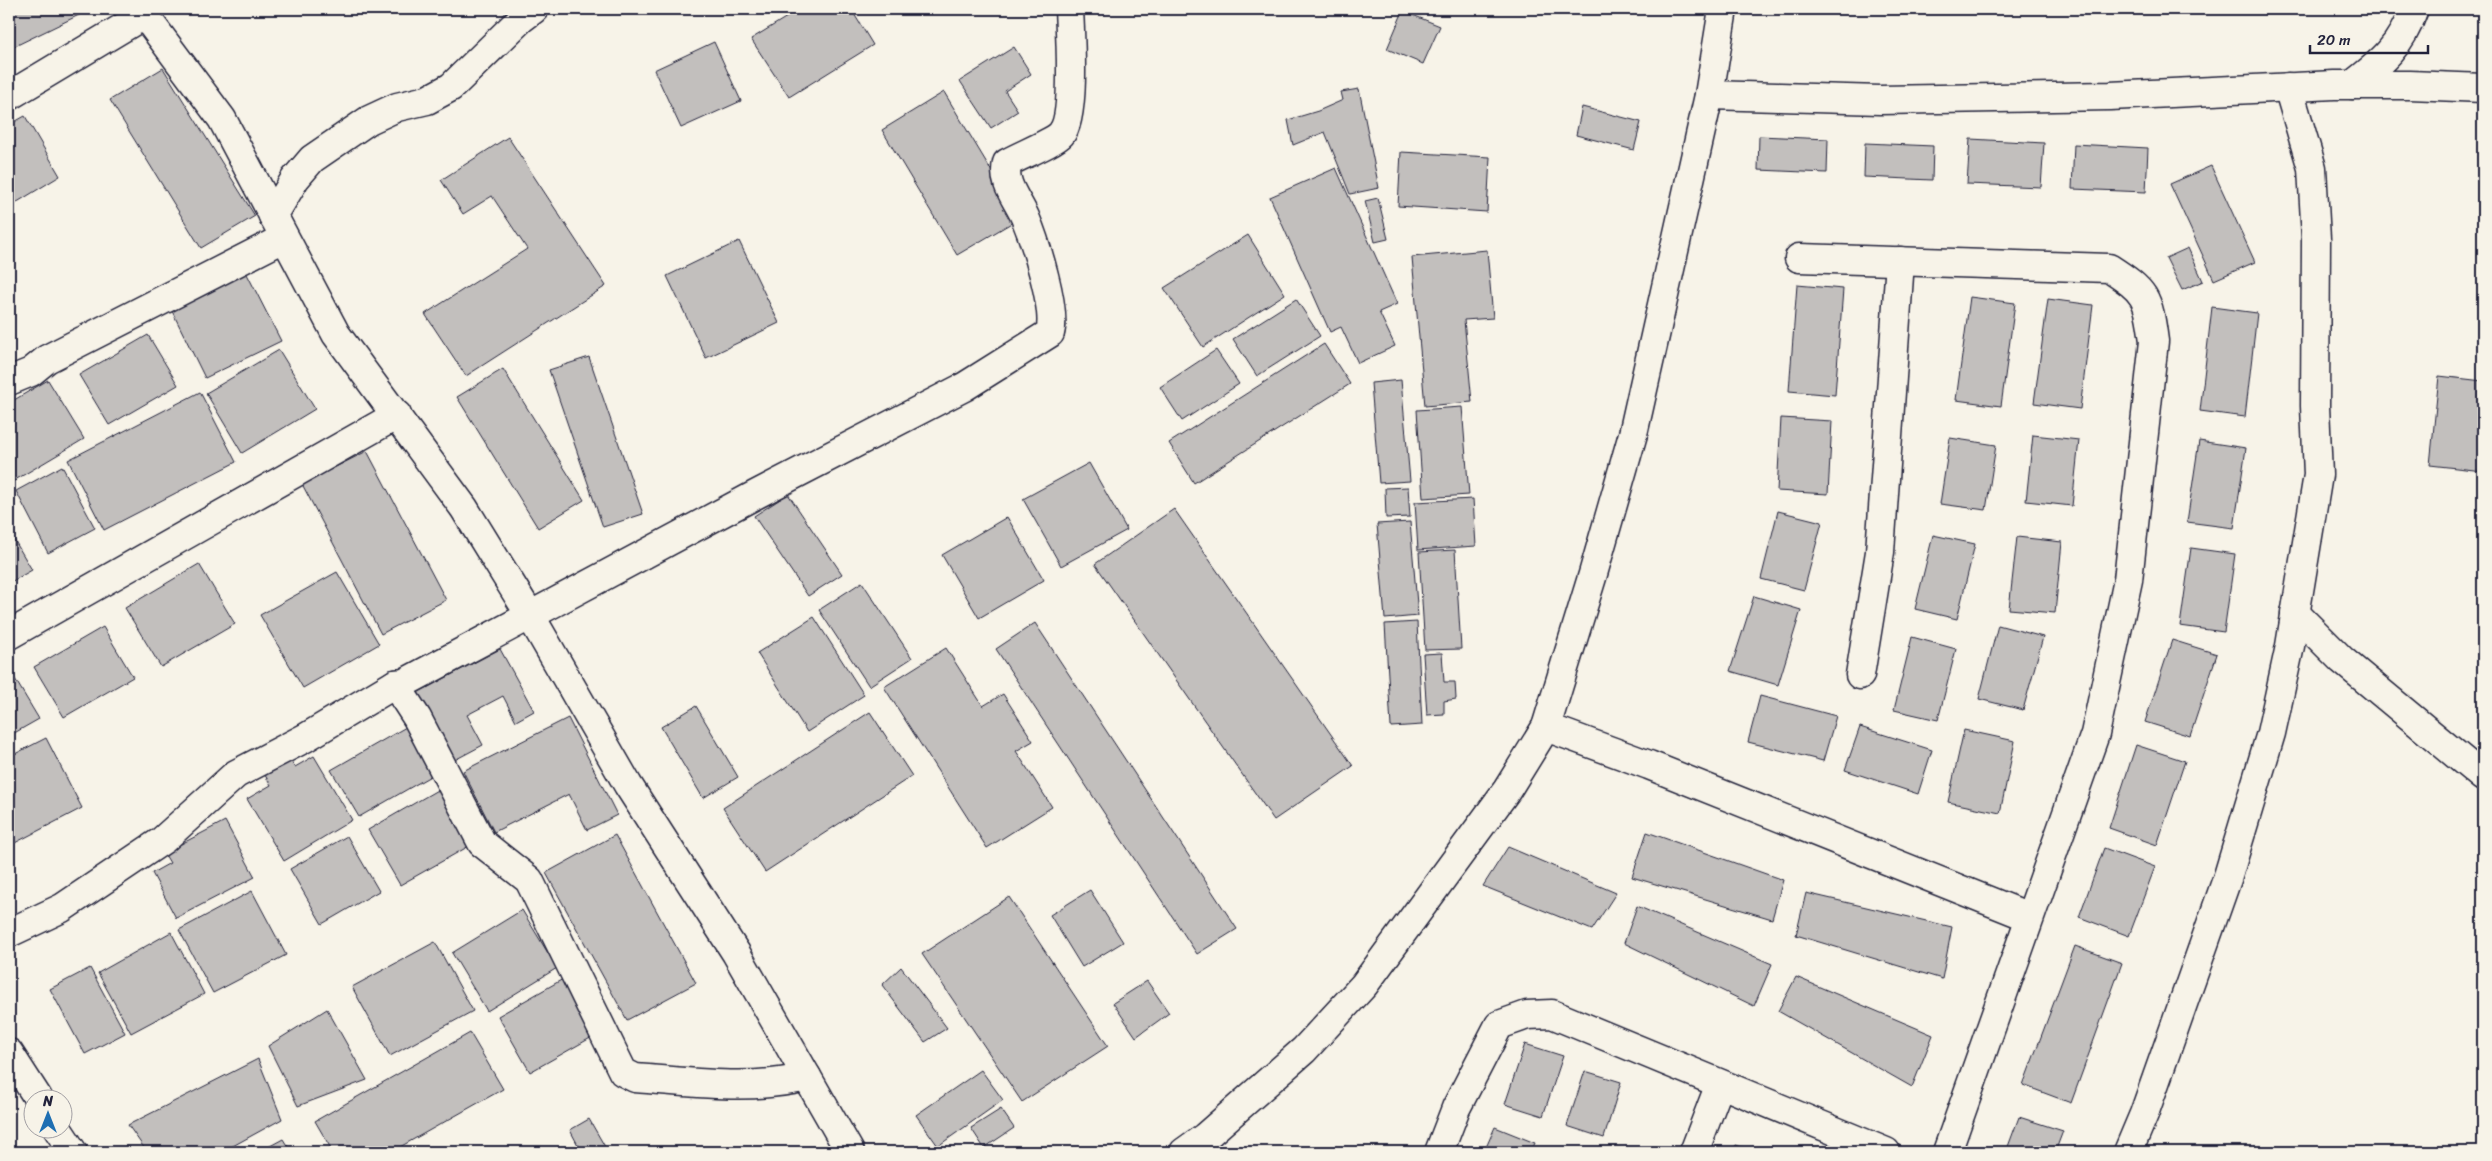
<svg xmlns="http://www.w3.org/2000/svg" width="2492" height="1161" font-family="Sriracha,sans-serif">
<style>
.building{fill:#c2bfbd;stroke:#22223b}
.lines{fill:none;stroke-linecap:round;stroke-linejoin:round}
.minor-casing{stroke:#22223b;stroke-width:31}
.major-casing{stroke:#22223b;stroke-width:31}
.minor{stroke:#f7f3e8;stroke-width:28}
.major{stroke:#f7f3e8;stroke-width:28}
</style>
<rect width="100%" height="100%" fill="#f7f3e8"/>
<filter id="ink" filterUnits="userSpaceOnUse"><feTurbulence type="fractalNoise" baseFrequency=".02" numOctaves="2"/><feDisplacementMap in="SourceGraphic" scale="10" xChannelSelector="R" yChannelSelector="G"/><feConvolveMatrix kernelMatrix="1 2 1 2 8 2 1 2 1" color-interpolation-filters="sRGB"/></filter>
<g filter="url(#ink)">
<g class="building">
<polygon points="9,9 79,9 81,14 9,49"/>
<polygon points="800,9 851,9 873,45 789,97 751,39"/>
<polygon points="1403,11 1440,26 1423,64 1387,49"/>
<polygon points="714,42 741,101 681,128 654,70"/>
<polygon points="1014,47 1031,74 1005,91 1018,111 991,128 960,81"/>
<polygon points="163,68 255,216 201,248 110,100"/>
<polygon points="1359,89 1379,188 1350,194 1325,132 1293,145 1288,120 1318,111 1343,100 1341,92"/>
<polygon points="944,92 1020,218 957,255 882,130"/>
<polygon points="1582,107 1641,122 1634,150 1576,135"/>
<polygon points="25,116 60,176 9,207 9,125"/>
<polygon points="1759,136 1828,139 1827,173 1758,170"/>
<polygon points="508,137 606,286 466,376 425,314 527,249 492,196 463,214 441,180"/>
<polygon points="1970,139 2044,143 2041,187 1967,184"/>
<polygon points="1865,143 1933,146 1932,180 1864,177"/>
<polygon points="2074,144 2148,148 2146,192 2072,189"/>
<polygon points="1401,152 1490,157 1487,212 1398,206"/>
<polygon points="2211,166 2255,262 2214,280 2170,184"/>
<polygon points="1336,168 1397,304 1379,312 1395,346 1358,363 1341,327 1330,332 1270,197"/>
<polygon points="1378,198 1388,239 1375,242 1365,201"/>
<polygon points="1248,235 1285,294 1203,347 1164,288"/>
<polygon points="739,241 779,323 706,358 667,276"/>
<polygon points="2188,248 2203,281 2182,290 2166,258"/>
<polygon points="1487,250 1493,318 1464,320 1472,402 1425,406 1412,257"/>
<polygon points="245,270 281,341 205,378 170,307"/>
<polygon points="1797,285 1843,289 1835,395 1789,391"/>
<polygon points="1970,297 2015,303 2001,406 1956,400"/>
<polygon points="1296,299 1320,336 1257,376 1233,339"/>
<polygon points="2048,299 2093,305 2080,409 2034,403"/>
<polygon points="2212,307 2257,313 2245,417 2200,411"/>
<polygon points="148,335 178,385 109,425 79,375"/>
<polygon points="1324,344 1350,384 1194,483 1169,443"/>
<polygon points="279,350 315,409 242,453 206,393"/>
<polygon points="1216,350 1239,384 1182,421 1160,387"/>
<polygon points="589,357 643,514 603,527 549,370"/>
<polygon points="503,369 584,500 538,528 457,397"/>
<polygon points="2439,376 2483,381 2483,471 2430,465"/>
<polygon points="48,380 84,439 10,483 9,403"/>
<polygon points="1401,380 1410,481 1379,483 1371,383"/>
<polygon points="200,392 236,462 104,530 68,460"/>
<polygon points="1462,407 1469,495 1423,498 1417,410"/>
<polygon points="1781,418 1832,421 1828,494 1777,491"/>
<polygon points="2033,435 2079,440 2072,506 2026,501"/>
<polygon points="1950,438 1996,445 1986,510 1940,504"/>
<polygon points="2199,441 2246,448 2234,528 2187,522"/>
<polygon points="367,451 446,600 381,634 302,484"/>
<polygon points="1089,463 1127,530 1061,566 1023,499"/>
<polygon points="62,466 95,528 48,553 16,491"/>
<polygon points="1408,487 1410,517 1386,518 1385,488"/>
<polygon points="788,494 842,574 808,596 754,516"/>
<polygon points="1473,499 1476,546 1418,550 1415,502"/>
<polygon points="1174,509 1353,766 1274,820 1095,564"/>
<polygon points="1778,511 1822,522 1804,590 1761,579"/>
<polygon points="1007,517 1044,580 979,618 942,555"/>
<polygon points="1410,522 1418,616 1385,619 1377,524"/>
<polygon points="9,531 32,570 9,583"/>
<polygon points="1933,535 1975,544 1957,619 1915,609"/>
<polygon points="2017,537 2062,542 2055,613 2009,609"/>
<polygon points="2191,548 2235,554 2224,632 2180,626"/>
<polygon points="1455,550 1461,649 1425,650 1419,552"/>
<polygon points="199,564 235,624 161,667 125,608"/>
<polygon points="337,572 379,644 303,688 260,615"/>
<polygon points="862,582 912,658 869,686 819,610"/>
<polygon points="1754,596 1801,610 1778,685 1730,671"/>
<polygon points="814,617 864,695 807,732 757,653"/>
<polygon points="1417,622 1422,725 1391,727 1385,624"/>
<polygon points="1035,623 1237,929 1197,954 996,649"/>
<polygon points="1998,625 2043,637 2023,710 1979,699"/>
<polygon points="103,627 133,677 64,717 34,667"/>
<polygon points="1912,637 1956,649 1938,720 1894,710"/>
<polygon points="2172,640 2217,654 2190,736 2145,722"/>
<polygon points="946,648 983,706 1003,694 1033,741 1016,751 1052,807 987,848 884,687"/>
<polygon points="500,649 534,711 516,721 503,696 467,715 483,745 449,763 413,695"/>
<polygon points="1442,653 1444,682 1455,682 1456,699 1444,701 1444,714 1427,715 1423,654"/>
<polygon points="9,669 39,719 9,736"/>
<polygon points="1760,696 1836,716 1823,761 1748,742"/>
<polygon points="696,706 738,777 703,798 661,727"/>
<polygon points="870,712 912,776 765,872 723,808"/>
<polygon points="568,718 617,815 587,830 569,794 494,832 463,771"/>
<polygon points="413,723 441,770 359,817 331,770"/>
<polygon points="1860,727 1932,750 1918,794 1845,770"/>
<polygon points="1964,730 2015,741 2000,813 1948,802"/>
<polygon points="46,738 82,808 9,846 9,757"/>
<polygon points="2136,745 2185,761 2157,845 2109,828"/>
<polygon points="314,756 352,820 284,861 247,799 271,785 263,772 288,757 295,767"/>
<polygon points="439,789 471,845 400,885 368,830"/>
<polygon points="225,821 255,877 176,918 152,873 170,863 164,853"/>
<polygon points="1647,832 1783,880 1772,919 1632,877"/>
<polygon points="615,835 696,983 627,1020 546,873"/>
<polygon points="347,836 379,891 322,924 290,869"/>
<polygon points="1508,847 1616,893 1592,930 1483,886"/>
<polygon points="2104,848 2155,867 2129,936 2079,917"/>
<polygon points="1090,890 1123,942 1082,967 1050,915"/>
<polygon points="252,891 286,955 213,993 179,930"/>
<polygon points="1806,893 1952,927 1942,979 1796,935"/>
<polygon points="1009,897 1108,1046 1022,1102 922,954"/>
<polygon points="1637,906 1772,964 1754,1006 1624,943"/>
<polygon points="522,910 557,968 487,1011 452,953"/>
<polygon points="171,932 204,994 131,1033 98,973"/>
<polygon points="435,942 473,1011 390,1056 352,987"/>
<polygon points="2075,946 2122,963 2071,1103 2023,1085"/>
<polygon points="901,967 947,1028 925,1042 882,985"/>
<polygon points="90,968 125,1033 85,1054 50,989"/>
<polygon points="1796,977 1933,1035 1912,1087 1778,1011"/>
<polygon points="563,979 594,1036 530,1072 498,1016"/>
<polygon points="1147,981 1169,1013 1136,1037 1113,1003"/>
<polygon points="327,1009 367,1080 298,1106 268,1046"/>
<polygon points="470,1033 503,1089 391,1152 333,1152 315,1121"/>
<polygon points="1525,1044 1563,1056 1543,1116 1505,1104"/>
<polygon points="258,1059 282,1119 222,1152 147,1152 128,1125"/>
<polygon points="981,1070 1003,1100 938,1146 916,1115"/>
<polygon points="1585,1071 1621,1082 1604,1138 1567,1126"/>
<polygon points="1001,1109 1014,1128 984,1148 971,1128"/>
<polygon points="2019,1117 2063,1131 2055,1152 2006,1152"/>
<polygon points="589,1119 608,1152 568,1152 579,1147 570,1130"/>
<polygon points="1495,1127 1535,1143 1531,1152 1484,1152"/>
<polygon points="283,1139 291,1152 259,1152"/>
<polygon points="1736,1145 1755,1152 1733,1152"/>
</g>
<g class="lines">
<g class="minor-casing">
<g id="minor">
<polyline points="140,9 222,119 336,334 464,508 530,615 628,785 736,953 850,1152"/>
<path d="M2352,85c30,-23 49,-39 62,-76"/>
<polyline points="1709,95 1880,100 2110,96 2334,85 2410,85 2483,88"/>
<polyline points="9,96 144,15"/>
<polyline points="273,216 295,179 312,159 369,120 397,107 427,100 451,87 522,18 534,9"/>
<path d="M1799,258l310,10c37,24 39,28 45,73l-26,239 -33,154 -148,418"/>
<polyline points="9,381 31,372 47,359 284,238"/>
<polyline points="2295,613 2342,660 2483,777"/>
<polyline points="9,635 397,415"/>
<polyline points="1860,675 1880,552 1900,261"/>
<path d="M395,684l22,34 65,125 47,37 94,192 12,6c58,4 115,13 172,-1"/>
<polyline points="1546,727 1649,765 2029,917"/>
<path d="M9,933l53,-25 101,-68 73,-66 69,-36 90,-54 9,-1 353,-189 207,-107 86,-54c7,-24 -15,-92 -25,-116 -8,-18 -23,-34 -18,-54 12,-7 47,-21 54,-29 15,-17 9,-101 8,-125"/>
<polyline points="9,1053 38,1098"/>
<polyline points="57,1128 73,1152"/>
<polyline points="1439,1152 1456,1108 1499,1025 1527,1015 1552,1014 1886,1152"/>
<polyline points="1694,1152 1720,1084"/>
<polyline points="2128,1152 2144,1114 2228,876 2271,733 2290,646 2318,475 2315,406 2316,239 2312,168 2288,87"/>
</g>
</g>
<g class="major-casing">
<polyline id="major" points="1184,1152 1205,1137 1304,1050 1364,985 1507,790 1546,727 1593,574 1633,434 1709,95 1723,9"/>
</g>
<use href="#minor" class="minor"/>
<use href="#major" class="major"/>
</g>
</g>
<rect width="2492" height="1161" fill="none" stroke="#f7f3e8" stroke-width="30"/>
<rect x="15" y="15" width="2462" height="1131" fill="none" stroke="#22223b" stroke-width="2" filter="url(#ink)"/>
<g transform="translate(48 1114)"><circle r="24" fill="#f7f3e8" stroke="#a29fa3"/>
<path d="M0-4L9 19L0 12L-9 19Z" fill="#1f6fb2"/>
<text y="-8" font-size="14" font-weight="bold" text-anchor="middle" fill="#22223b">N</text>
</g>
<path d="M2310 45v8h118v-8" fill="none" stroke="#22223b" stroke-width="2.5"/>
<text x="2317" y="45" font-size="15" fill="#22223b" stroke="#f7f3e8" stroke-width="4" paint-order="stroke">20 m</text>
</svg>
